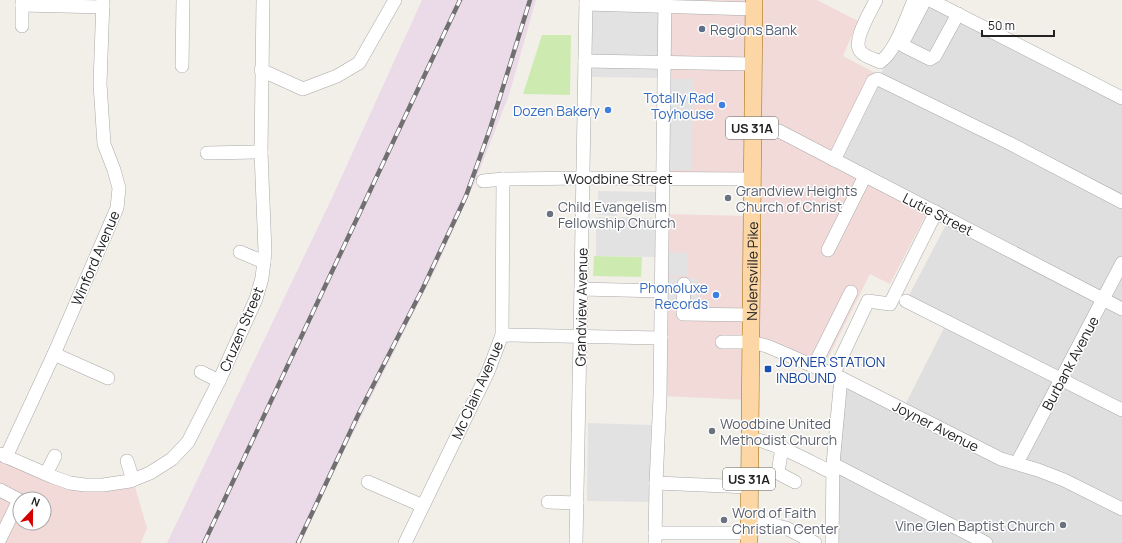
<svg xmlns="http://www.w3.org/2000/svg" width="1122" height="543" font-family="Manrope,sans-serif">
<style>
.residential{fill:#e0dfdf}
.commercial{fill:#f2dad9;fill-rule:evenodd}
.industrial{fill:#ebdbe8}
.grass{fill:#cdebb0}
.parking{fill:#e2e2e2}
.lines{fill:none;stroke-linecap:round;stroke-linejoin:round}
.minor-casing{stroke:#a9a9a9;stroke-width:14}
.major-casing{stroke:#a06b00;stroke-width:18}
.minor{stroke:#fff;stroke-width:13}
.major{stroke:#fcd6a4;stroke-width:17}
.rail-casing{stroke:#707070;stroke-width:4.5}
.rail{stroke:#fff;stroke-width:3;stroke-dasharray:9;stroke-linecap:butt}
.service-dot{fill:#5c6f8a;stroke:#fff;stroke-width:1.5}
.shop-dot{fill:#3f7fe0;stroke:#fff;stroke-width:1.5}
.worship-dot{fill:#6b7280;stroke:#fff;stroke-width:1.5}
.transit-dot{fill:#1a4fb4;stroke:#fff;stroke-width:1.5}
.labels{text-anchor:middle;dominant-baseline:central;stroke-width:3;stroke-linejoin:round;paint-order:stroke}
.shield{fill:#fff;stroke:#646464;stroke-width:1}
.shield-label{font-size:13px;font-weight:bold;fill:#222}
.service-label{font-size:14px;fill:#4e5e75;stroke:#fff;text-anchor:start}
.shop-label{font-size:14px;fill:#366cbe;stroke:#fff;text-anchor:end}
.street-label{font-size:14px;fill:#222;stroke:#fff}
.worship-label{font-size:14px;fill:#5b616d;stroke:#fff;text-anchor:start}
.transit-label{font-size:14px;fill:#164399;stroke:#fff;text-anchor:start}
</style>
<rect width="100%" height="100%" fill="#f2efe9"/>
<polygon class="residential" points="921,0 1122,98 1122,543 832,543 841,378 903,409 947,322 906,301 949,219 834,160"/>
<g class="commercial">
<polygon points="665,0 817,0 858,21 843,56 877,74 834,160 929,209 890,284 870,274 822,370 751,342 750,400 660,396 663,214 752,216 752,179 663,178"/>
<path d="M0,454l70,29 63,-3 14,48 -6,15h-141zM20,499h24v24h-24z"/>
</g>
<polygon class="industrial" points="422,0 536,0 509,95 474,184 436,268 328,483 301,543 167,543 331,200"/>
<g class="grass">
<polygon points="542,35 571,35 570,95 523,94"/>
<polygon points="594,256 642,257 641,277 593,276"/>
</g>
<g class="parking">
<polygon points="593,0 661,0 660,78 591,77"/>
<polygon points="667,79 693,79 692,170 665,170"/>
<polygon points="598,191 661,192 661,214 643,214 643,201 617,201 617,216 598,215"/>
<polygon points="596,217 660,218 660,257 596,256"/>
<polygon points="666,252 687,253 687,276 666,276"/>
<rect x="667" y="278" width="30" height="30"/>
<polygon points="588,423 651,425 650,502 587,501"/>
</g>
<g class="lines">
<g class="minor-casing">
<g id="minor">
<path d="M876,0c-5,11 -25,42 -15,52 4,5 14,7 19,10 16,-11 26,-44 34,-62"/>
<polyline points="925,0 903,42 904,46 930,59 935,56 958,14"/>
<polyline points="930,0 1122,98"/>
<polyline points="586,4 753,9"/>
<polyline points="22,5 103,7"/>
<polyline points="22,26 22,0"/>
<polyline points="585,61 753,64"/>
<polyline points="182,66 183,0"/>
<polyline points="261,70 303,89 337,76 359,63 395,0"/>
<polyline points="752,129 779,131 1122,309"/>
<polyline points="207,153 261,152"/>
<polyline points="834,160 873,81 878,79 1009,143 1122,202"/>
<polyline points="483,181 503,179 584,178 752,179"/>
<polyline points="828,250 865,176"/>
<polyline points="240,252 264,262"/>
<polyline points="684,284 683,314 751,315"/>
<polyline points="581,289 661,291"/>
<polyline points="906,301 1122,410"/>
<polyline points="502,335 661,338"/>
<polyline points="722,342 751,342 767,346 841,378 1001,459 1038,470 1064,480 1122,509"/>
<polyline points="54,354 108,378"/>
<polyline points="814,366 851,292"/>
<polyline points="201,372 219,381"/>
<polyline points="833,375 868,301 890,304 936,212"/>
<path d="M750,438c28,6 53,20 79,33"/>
<polyline points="782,447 778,473 795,482"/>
<polyline points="0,454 53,477 70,483 85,485 103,485 130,481 150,473 172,459 188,442 219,381 256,299 262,278 265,252 261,152 263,0"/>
<polyline points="6,457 54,354 117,208 119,188 114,170 104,144 100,84 103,0"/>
<polyline points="127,461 133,480"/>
<polyline points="1017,463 1122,263"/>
<polyline points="833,464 986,543"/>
<polyline points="46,474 55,456"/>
<polyline points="368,482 423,506"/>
<polyline points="656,483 749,487"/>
<polyline points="0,490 19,500 0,539"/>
<polyline points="548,502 577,503"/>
<polyline points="749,521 766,523 786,528 815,543"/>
<polyline points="655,533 749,533"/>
<polyline points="405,543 488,372 502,335 503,179"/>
<path d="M576,543c3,-181 8,-362 10,-543"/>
<polyline points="655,543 656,483 660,396 665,0"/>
<polyline points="832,543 833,464 841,378"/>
</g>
</g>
<g class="major-casing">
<g id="major">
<path id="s1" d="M749,543l5,-543"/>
</g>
</g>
<use href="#minor" class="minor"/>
<use href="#major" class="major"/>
<g class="rail-casing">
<g id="rail">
<polyline points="204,543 460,0"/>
<polyline points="298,543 360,411 423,288 466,196 490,129 530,0"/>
</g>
</g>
<use href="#rail" class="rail"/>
</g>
<circle class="service-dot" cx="702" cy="29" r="4"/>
<g class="shop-dot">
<circle cx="722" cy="105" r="4"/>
<circle cx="608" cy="110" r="4"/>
<circle cx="716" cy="295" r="4"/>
</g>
<g class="worship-dot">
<circle cx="728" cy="198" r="4"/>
<circle cx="550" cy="214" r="4"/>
<circle cx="712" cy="431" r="4"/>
<circle cx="724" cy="520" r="4"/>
<circle cx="1063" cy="525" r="4"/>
</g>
<rect class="transit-dot" x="764" y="365" width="8" height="8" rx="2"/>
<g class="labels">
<g class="shield">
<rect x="726" y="117" width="52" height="22" rx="3"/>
<rect x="723" y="468" width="52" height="22" rx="3"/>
</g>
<g class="shield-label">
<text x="752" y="128">US 31A</text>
<text x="749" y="479">US 31A</text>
</g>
<g class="service-label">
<text x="710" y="29">Regions Bank</text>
</g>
<g class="shop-label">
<text x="714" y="97">Totally Rad<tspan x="714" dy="16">Toyhouse</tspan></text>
<text x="600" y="110">Dozen Bakery</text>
<text x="708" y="287">Phonoluxe<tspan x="708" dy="16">Records</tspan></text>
</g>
<g class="street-label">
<text x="618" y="178">Woodbine Street</text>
<text transform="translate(938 214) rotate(27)">Lutie Street</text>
<text transform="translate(95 258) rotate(-67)">Winford Avenue</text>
<text stroke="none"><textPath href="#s1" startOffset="272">Nolensville Pike</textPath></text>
<text transform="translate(581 307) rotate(-89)">Grandview Avenue</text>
<text transform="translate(241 329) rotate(-67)">Cruzen Street</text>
<text transform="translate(1070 363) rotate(-62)">Burbank Avenue</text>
<text transform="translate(477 390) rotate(-66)">Mc Clain Avenue</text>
<text transform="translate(936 426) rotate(27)">Joyner Avenue</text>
</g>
<g class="worship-label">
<text x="736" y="190">Grandview Heights<tspan x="736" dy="16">Church of Christ</tspan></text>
<text x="558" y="206">Child Evangelism<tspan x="558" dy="16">Fellowship Church</tspan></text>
<text x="720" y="423">Woodbine United<tspan x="720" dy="16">Methodist Church</tspan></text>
<text x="732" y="512">Word of Faith<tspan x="732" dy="16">Christian Center</tspan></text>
<text x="1055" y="525" text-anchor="end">Vine Glen Baptist Church</text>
</g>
<g class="transit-label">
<text x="776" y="361">JOYNER STATION<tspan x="776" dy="16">INBOUND</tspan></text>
</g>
</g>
<g transform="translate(32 511) rotate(22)"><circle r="19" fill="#ffffff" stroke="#a7a7a7"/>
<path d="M0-3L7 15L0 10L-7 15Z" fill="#d40000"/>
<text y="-6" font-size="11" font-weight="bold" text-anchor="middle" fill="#222222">N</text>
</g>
<path d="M982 30v6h72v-6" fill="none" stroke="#222222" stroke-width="2"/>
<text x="988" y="30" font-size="12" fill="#222222" stroke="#ffffff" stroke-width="3" paint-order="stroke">50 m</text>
</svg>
